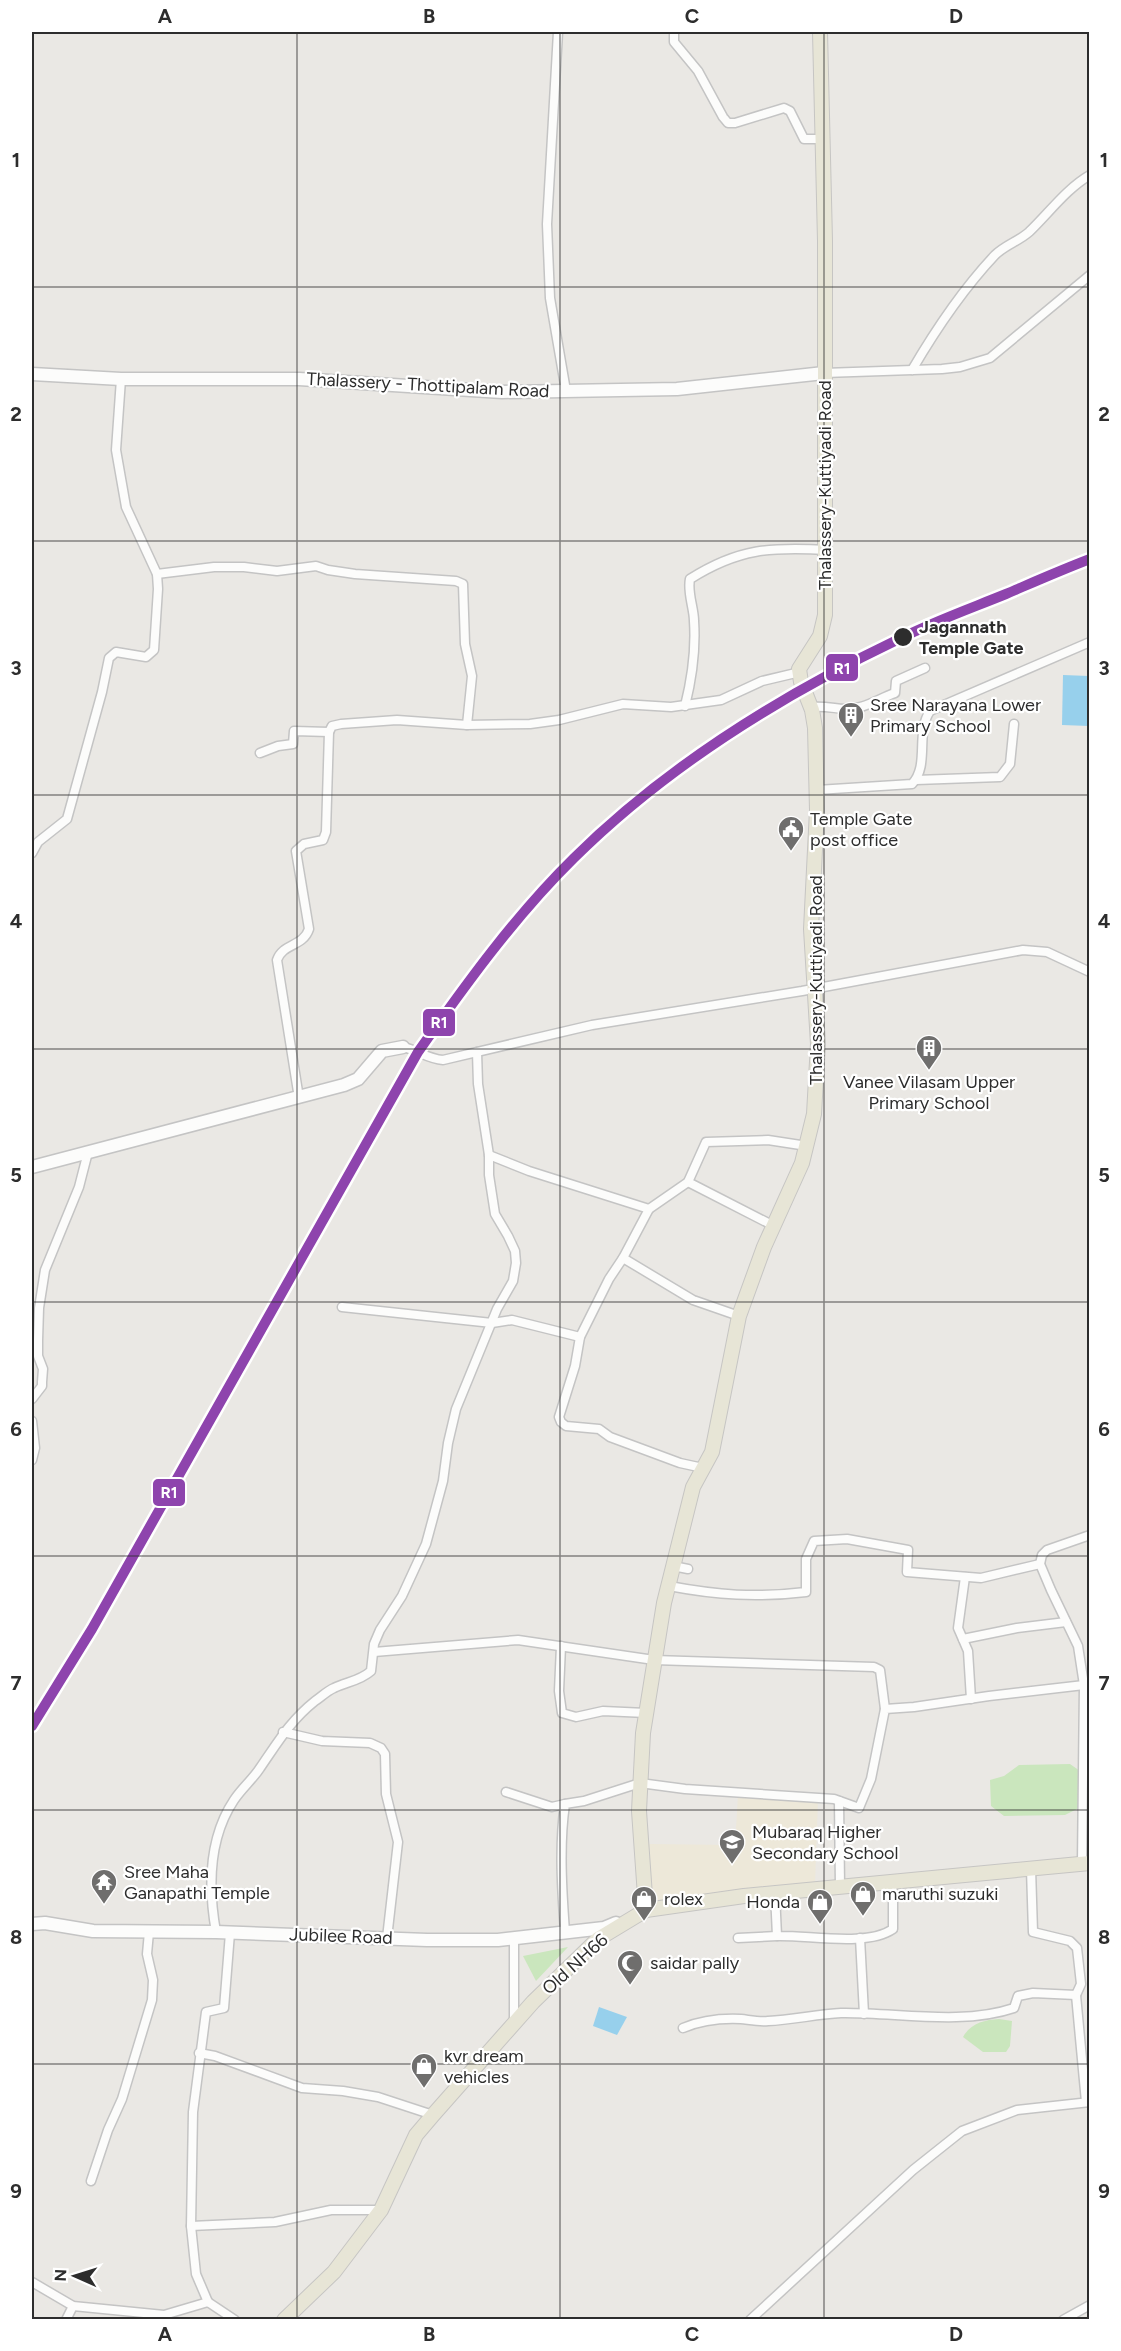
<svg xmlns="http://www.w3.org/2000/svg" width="1121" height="2351" font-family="Figtree,sans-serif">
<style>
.education{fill:#ede8d9}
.green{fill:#cae6bd}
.water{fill:#97d0ec}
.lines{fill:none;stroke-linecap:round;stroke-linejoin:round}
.street-casing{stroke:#c4c4c4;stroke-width:11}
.secondary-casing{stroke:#c4c4c4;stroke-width:15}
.primary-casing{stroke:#c6c5c3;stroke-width:16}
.street{stroke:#fcfcfb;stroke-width:8}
.secondary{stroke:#fcfcfb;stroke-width:12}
.primary{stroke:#e7e5d6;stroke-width:14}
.rail-1-casing{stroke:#fff;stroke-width:15}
.rail-1{stroke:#8e44ad;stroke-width:10}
.grid{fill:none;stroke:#2d2d2d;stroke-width:1.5;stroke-opacity:0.55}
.stop-dot{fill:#2d2d2d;stroke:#fff;stroke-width:2}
.labels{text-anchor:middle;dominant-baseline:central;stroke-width:4.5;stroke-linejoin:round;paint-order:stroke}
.street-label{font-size:18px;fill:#2d2d2d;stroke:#fff}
.stop-label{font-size:18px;font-weight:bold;fill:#2d2d2d;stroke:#fff;text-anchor:start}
.poi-label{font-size:18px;fill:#2d2d2d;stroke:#fff;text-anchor:start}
.line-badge{stroke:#fff;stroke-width:2}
.badge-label{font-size:16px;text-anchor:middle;font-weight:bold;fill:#fff}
.neatline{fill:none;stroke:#2d2d2d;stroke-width:2}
.grid-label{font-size:20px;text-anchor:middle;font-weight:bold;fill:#2d2d2d}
</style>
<rect width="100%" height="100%" fill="#eae8e4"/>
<polygon class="education" points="738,1795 818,1799 815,1885 649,1902 649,1844 735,1845"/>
<g class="green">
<polygon points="1070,1764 1080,1771 1079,1808 1065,1815 1004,1816 991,1806 990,1780 1004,1776 1019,1765"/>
<polygon points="568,1947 536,1981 523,1956"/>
<path d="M999,2019l13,2 -2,25 -4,6h-23l-20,-15c8,-14 21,-17 36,-18z"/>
</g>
<g class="water">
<polygon points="1063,675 1089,676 1089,726 1062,725"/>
<polygon points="599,2007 627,2017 617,2035 593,2026"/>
</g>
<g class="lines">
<g class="street-casing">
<g id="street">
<polyline points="558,32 547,224 550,298 566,391"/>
<polyline points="674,32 674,42 698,71 723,117 728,123 735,123 784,108 790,111 804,139 823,139"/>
<path d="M912,370c24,-41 50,-80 83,-115 10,-10 24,-14 34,-23 20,-19 37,-43 61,-57"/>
<polyline points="824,373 942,369 960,367 990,358 1090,275"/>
<polyline points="157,574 214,567 244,567 277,571 316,566 328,570 355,574 456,581 463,584 465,644 472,676 467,725"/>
<path d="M685,706c7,-28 11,-56 9,-85 0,-13 -7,-29 -4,-42 49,-31 81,-32 137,-29"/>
<path d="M811,707c14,-1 21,1 34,2 17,1 33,-10 50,-16l1,-12 29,-13"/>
<polyline points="260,753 278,746 293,744 294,731 329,732 332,726 341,724 397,720 467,725 530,724 559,720 623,704 671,707 721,700 762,681 800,672"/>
<polyline points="916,780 1000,777 1010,764 1014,724"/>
<path d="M817,790l95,-6c18,-19 3,-51 18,-73l160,-69"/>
<polyline points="32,853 38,842 67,819 102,692 109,658 116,652 146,657 154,650 158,589 157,574 126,507 116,450 121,379"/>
<path d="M403,1047c14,3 25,12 40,13l149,-35 210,-34 221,-41 24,2 43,20"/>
<path d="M299,1098l-22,-138c6,-17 26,-13 32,-31l-13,-78 8,-7 19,-4 3,-8 3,-100"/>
<polyline points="489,1155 529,1171 649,1209"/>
<polyline points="688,1182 774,1226"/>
<polyline points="623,1258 693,1300 739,1316"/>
<polyline points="342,1307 492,1323 512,1320 580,1337"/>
<polyline points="32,1399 42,1386 42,1382 43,1369 38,1356 38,1340 39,1308 45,1270 79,1187 88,1152"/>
<polyline points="32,1421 35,1448 32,1460"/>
<polyline points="703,1468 680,1463 610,1437 599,1429 566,1426 561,1422 559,1417 575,1366 580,1337 609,1279 623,1258 649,1209 688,1182 706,1142 768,1140 807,1146"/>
<polyline points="673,1566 688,1569"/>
<polyline points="965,1577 958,1628 968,1651 971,1699"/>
<path d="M669,1586c48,9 87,12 137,6v-33l8,-18 33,-2 61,11 -1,22 74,6 59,-14"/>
<polyline points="963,1639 1017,1628 1066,1622"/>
<polyline points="561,1646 559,1691 562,1713 576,1717 603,1711 646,1713"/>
<polyline points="374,1652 518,1640 654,1660 874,1667 880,1670 885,1709"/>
<polyline points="283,1732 322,1741 370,1743 381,1748 385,1754 386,1794 398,1842 387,1938"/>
<polyline points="506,1792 552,1807 565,1804"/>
<polyline points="839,1801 840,1887"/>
<polyline points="1082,1863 1084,1685 1078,1646 1051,1590 1040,1564 1042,1555 1047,1550 1090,1535"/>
<path d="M775,1893l2,43c32,-1 90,11 116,-7v-37l-2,-10"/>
<path d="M216,1932c-8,-45 -8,-93 18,-132 8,-12 19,-21 26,-32 18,-26 30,-47 55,-67 6,-4 12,-10 19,-13 12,-6 26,-7 37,-17l3,-27 6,-14 22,-34 24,-52 17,-63 5,-38 8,-34 41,-100 16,-28 3,-18 -1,-12 -7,-15 -13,-22 -6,-39v-20l-11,-71 -1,-32"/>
<path d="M565,1932c-3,-41 -6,-87 0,-128l19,-3 56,-18 45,6 149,10 25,9 12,-29 14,-70 29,-2 75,-11 95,-11"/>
<polyline points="514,1938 514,2023"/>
<polyline points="738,1938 777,1936"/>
<polyline points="860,1938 864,2014"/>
<polyline points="1076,1995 1086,2102"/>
<path d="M683,2028c19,-8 37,-10 58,-9 9,1 18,3 27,2 25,-1 49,-7 73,-8 55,-1 120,13 173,-5l4,-12 15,-3 43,2 5,-11 -4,-36 -7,-7 -37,-9 -2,-63"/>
<polyline points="199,2053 215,2056 302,2088 343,2091 378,2097 433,2115"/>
<polyline points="91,2181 108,2130 122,2099 152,2000 153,1980 147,1954 149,1932"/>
<polyline points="191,2226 275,2222 331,2210 381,2210"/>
<polyline points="32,2282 73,2306 164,2315 208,2302 235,2320"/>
<polyline points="208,2302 196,2274 191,2226 193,2112 206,2012 224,2008 230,1933"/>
<polyline points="66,2320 73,2306"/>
<polyline points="750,2320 913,2170 962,2131 1017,2110 1090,2102"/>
<polyline points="1063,2320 1090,2305"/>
</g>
</g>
<g class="secondary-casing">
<g id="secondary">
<polyline points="32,374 121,379 299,379 502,392 677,389 824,373"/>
<polyline points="32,1167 344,1085 358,1079 382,1051 403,1047"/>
<polyline points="32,1924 45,1923 93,1931 216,1932 427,1940 498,1940 604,1928 616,1923"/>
</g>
</g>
<g class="primary-casing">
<g id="primary">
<polyline points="646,1910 639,1811 643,1733 664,1603 693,1487 712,1452 739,1316 764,1247 802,1163 814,1114 818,1044 811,929 817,810 815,728 812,710 801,682 799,669 820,636 825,615 825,241 820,32"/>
<polyline points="284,2320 334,2272 381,2210 416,2135 433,2115 533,2002 598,1939 646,1910 744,1896 1090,1863"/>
</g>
</g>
<use href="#street" class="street"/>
<use href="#secondary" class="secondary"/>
<use href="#primary" class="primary"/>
<g class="rail-1-casing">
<path id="rail-1" d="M32,1726l60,-97 326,-577c48,-68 97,-136 156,-194 93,-92 206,-162 323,-218 35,-18 72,-31 109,-46 28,-12 55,-24 84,-35"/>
</g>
<use href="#rail-1" class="rail-1"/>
</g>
<path class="grid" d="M297,32v2288M560,32v2288M824,32v2288M32,287h1058M32,541h1058M32,795h1058M32,1049h1058M32,1302h1058M32,1556h1058M32,1810h1058M32,2064h1058"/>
<defs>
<g id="building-pin" transform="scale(1.35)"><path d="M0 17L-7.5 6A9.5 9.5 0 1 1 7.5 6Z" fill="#6f6e6d" stroke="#fff"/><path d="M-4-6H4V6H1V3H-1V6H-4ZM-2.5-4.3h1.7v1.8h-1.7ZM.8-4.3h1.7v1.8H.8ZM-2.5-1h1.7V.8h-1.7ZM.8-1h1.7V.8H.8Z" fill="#fff"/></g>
<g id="civic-pin" transform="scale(1.35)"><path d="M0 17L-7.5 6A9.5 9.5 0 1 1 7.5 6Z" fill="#6f6e6d" stroke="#fff"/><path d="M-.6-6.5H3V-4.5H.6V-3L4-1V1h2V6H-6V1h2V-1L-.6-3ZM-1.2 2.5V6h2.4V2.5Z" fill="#fff"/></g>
<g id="school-pin" transform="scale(1.35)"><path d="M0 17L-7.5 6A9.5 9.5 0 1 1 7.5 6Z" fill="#6f6e6d" stroke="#fff"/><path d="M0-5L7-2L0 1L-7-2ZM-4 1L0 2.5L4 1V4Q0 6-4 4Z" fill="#fff"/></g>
<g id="temple-pin" transform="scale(1.35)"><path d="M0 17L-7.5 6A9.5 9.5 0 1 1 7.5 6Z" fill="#6f6e6d" stroke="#fff"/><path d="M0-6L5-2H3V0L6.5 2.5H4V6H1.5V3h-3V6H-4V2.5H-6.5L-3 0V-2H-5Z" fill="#fff"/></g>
<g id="shop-pin" transform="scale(1.35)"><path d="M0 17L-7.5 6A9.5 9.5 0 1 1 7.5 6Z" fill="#6f6e6d" stroke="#fff"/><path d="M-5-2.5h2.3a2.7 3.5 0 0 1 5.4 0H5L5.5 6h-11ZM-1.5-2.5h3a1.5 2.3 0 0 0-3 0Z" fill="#fff"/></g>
<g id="mosque-pin" transform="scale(1.35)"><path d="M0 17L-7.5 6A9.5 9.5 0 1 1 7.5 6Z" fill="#6f6e6d" stroke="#fff"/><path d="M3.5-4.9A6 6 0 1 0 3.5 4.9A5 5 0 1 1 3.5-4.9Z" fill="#fff"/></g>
</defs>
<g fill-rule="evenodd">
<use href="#building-pin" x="851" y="715"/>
<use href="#civic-pin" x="791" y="829"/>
<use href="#building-pin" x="929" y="1048"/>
<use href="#school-pin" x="732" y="1842"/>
<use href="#temple-pin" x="104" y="1882"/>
<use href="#shop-pin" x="863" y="1894"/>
<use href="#shop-pin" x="644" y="1899"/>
<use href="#shop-pin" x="820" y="1902"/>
<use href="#mosque-pin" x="630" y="1963"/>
<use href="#shop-pin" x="424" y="2066"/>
</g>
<circle class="stop-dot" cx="903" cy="637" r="10"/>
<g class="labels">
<g class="street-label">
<text transform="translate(428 385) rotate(3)">Thalassery - Thottipalam Road</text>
<text transform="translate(825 485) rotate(-90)">Thalassery-Kuttiyadi Road</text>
<text transform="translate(816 980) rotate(-90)">Thalassery-Kuttiyadi Road</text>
<text transform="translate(341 1936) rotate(2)">Jubilee Road</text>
<text transform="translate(575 1964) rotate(-42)">Old NH66</text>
</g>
<g class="stop-label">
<text x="919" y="627">Jagannath<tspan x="919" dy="21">Temple Gate</tspan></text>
</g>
<g class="poi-label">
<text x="870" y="705">Sree Narayana Lower<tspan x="870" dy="21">Primary School</tspan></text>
<text x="810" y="819">Temple Gate<tspan x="810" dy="21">post office</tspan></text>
<text x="929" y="1082" text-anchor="middle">Vanee Vilasam Upper<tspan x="929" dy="21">Primary School</tspan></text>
<text x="752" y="1832">Mubaraq Higher<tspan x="752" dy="21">Secondary School</tspan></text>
<text x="124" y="1872">Sree Maha<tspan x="124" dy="21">Ganapathi Temple</tspan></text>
<text x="882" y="1894">maruthi suzuki</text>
<text x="664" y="1899">rolex</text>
<text x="800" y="1902" text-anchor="end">Honda</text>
<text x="650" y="1963">saidar pally</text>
<text x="444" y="2056">kvr dream<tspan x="444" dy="21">vehicles</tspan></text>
</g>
</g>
<g class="line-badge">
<rect x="825" y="653" width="34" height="29" rx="6" fill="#8e44ad"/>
<rect x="422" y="1008" width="34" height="29" rx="6" fill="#8e44ad"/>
<rect x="152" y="1478" width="34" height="29" rx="6" fill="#8e44ad"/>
</g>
<g class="badge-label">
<text x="842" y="674">R1</text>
<text x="439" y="1028">R1</text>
<text x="169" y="1498">R1</text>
</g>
<rect width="1121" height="2351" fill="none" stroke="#ffffff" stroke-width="66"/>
<g transform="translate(75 2276) rotate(273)" stroke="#ffffff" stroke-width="4.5" paint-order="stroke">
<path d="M0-4.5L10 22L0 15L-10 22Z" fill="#2d2d2d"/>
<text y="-9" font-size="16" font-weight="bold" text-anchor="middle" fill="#2d2d2d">N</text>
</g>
<rect x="33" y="33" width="1055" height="2285" class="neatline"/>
<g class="grid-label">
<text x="165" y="23">A</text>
<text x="429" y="23">B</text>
<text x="692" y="23">C</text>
<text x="956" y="23">D</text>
<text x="16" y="167">1</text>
<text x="1104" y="167">1</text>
<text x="16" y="421">2</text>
<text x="1104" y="421">2</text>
<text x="16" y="675">3</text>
<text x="1104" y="675">3</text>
<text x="16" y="928">4</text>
<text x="1104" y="928">4</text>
<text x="16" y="1182">5</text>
<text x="1104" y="1182">5</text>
<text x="16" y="1436">6</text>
<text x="1104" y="1436">6</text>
<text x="16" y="1690">7</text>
<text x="1104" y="1690">7</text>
<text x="16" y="1944">8</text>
<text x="1104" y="1944">8</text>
<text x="16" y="2198">9</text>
<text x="1104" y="2198">9</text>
<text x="165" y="2341">A</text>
<text x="429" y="2341">B</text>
<text x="692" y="2341">C</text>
<text x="956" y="2341">D</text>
</g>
</svg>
